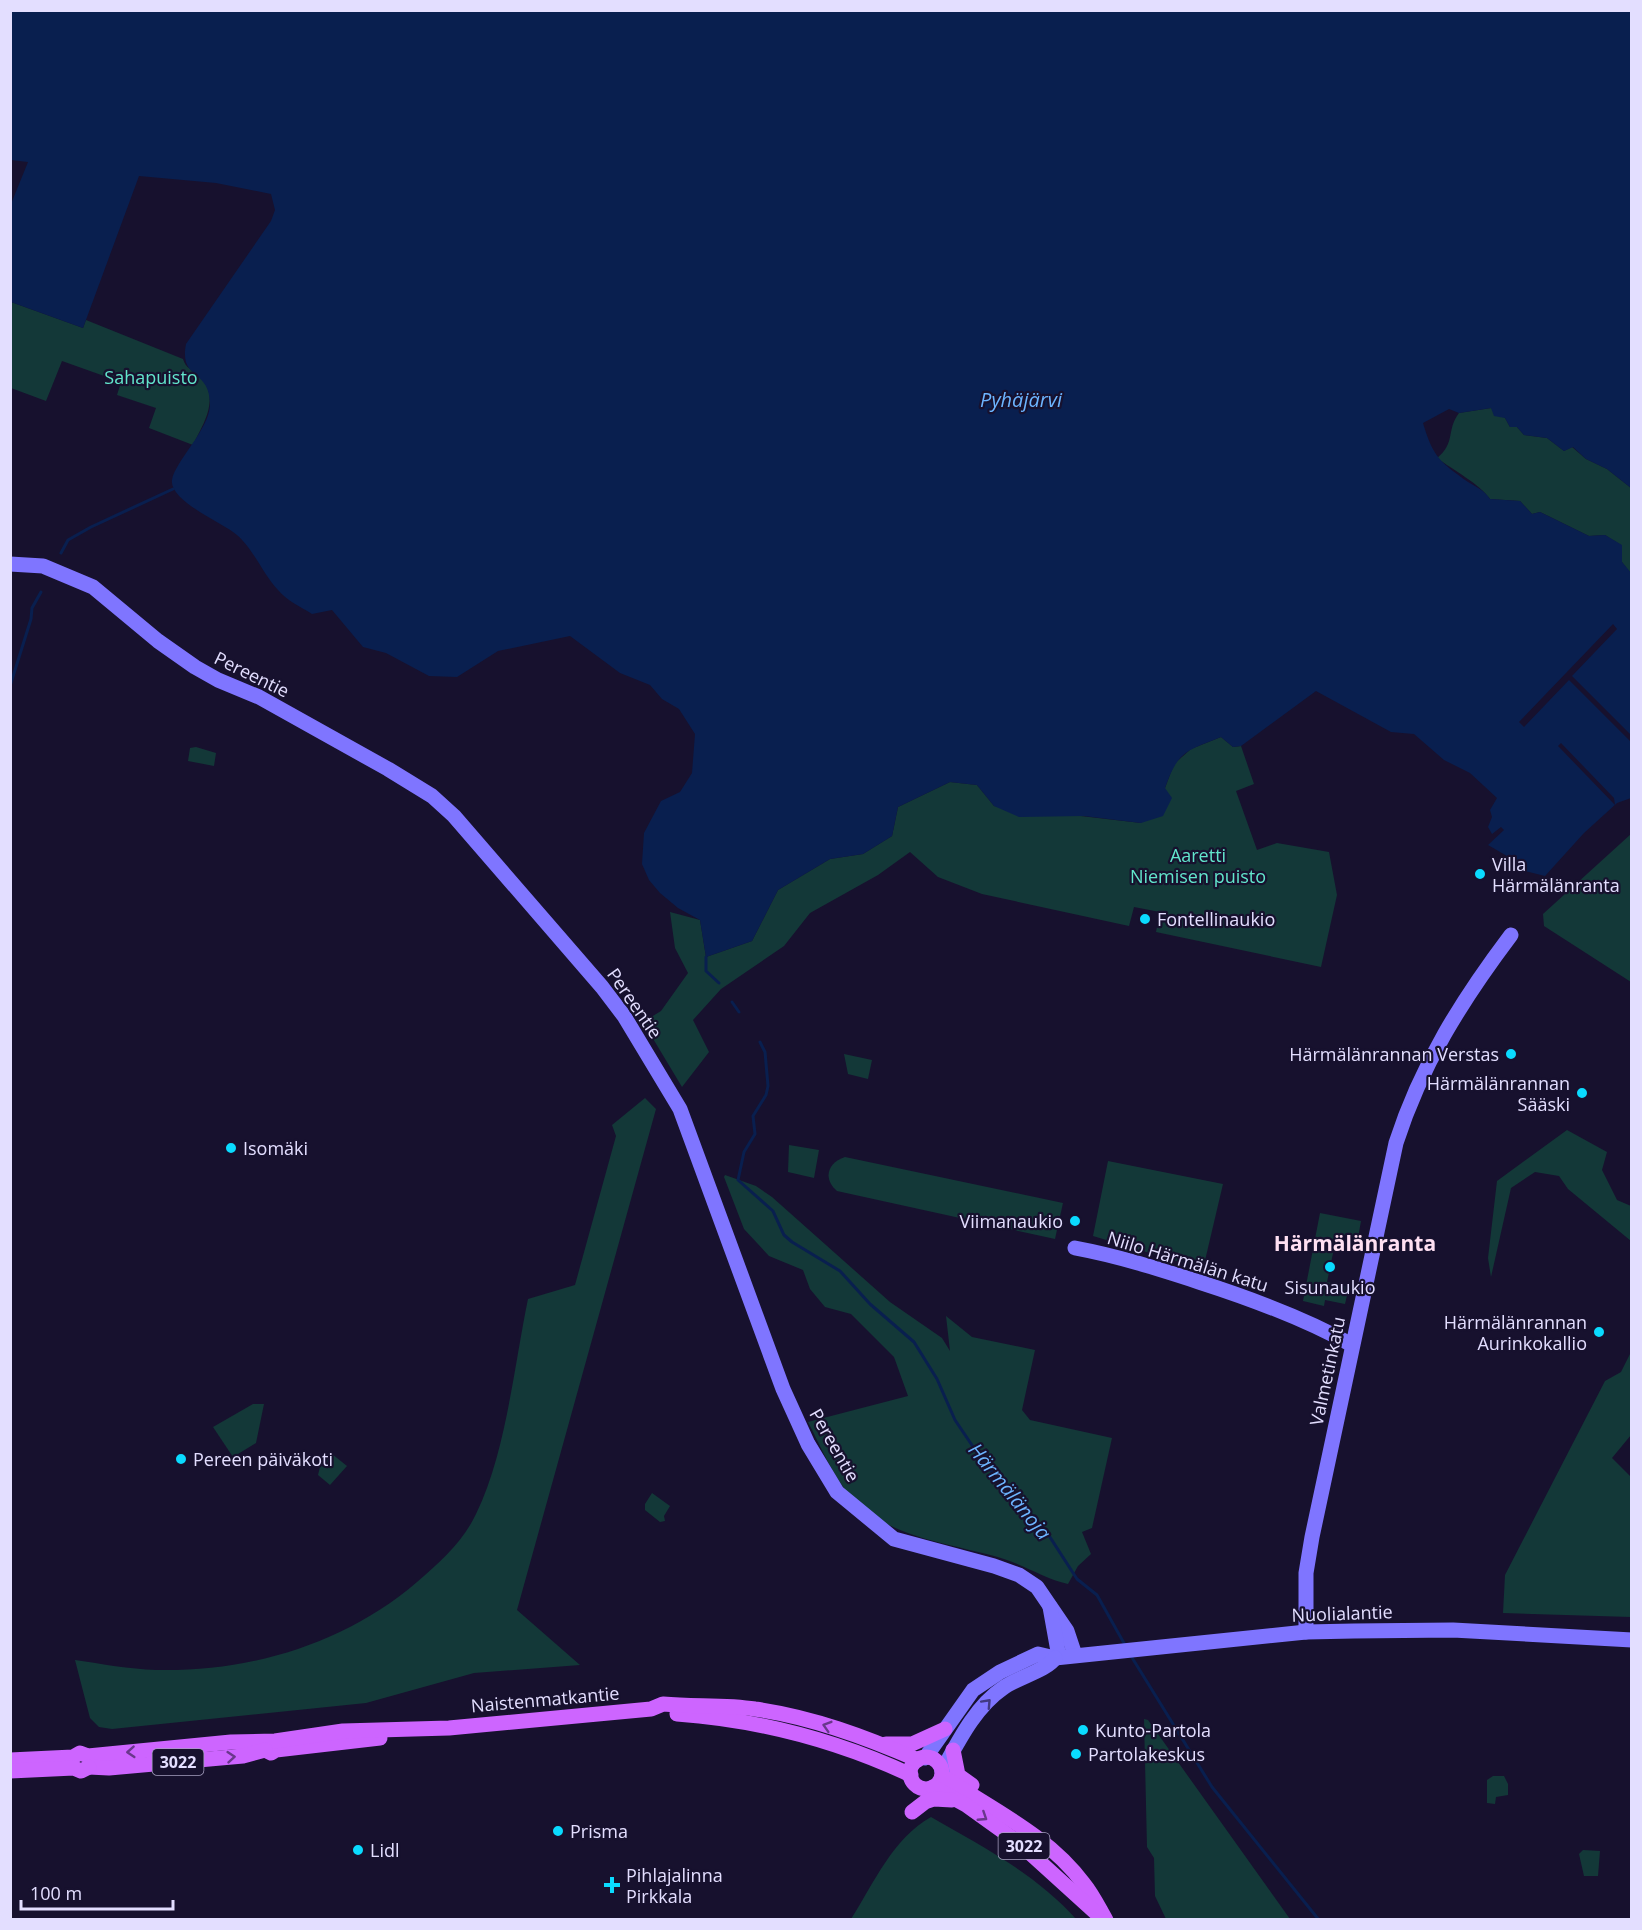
<svg xmlns="http://www.w3.org/2000/svg" width="1642" height="1930" font-family="'Open Sans',sans-serif">
<style>
.green{fill:#133838}
.water{fill:#091f4f}
.pier{fill:#17112e}
.lines{fill:none;stroke-linecap:round;stroke-linejoin:round}
.stream{stroke:#091f4f;stroke-width:3}
.secondary{stroke:#7f75ff;stroke-width:15}
.primary{stroke:#cd65ff;stroke-width:15}
.oneway{stroke:#413982}
.oneway2{stroke:#69378c}
.poi-dot{fill:#0adbff;stroke:#17112e;stroke-width:2}
.labels{text-anchor:middle;dominant-baseline:central;stroke-width:4.5;stroke-linejoin:round;paint-order:stroke}
.shield{fill:#17112e;stroke:#a6a0c0;stroke-width:1.5}
.shield-label{font-size:16px;font-weight:bold;fill:#e3deff}
.park-label{font-size:18px;fill:#62e6cc;stroke:#17112e}
.street-label{font-size:18px;fill:#e3deff;stroke:#17112e}
.poi-label{font-size:18px;fill:#e3deff;stroke:#17112e;text-anchor:start}
.water-label{font-size:20px;font-style:italic;fill:#6cb4ff;stroke:#17112e}
.quarter-label{font-size:21px;font-weight:bold;fill:#ffe0f2;stroke:#17112e}
</style>
<rect width="100%" height="100%" fill="#17112e"/>
<g class="green">
<path d="M11,302l72,26 3,-8 97,39c3,10 9,10 16,16 22,23 5,47 -6,70l-44,-17 7,-20 -39,-13 4,-13 -59,-21 -16,40 -35,-13z"/>
<path d="M1491,408l14,10 5,9h7l7,8 23,3 17,13 8,-4 14,12 21,10 24,19v86l-9,-12 -1,-17 -16,-10 -16,1 -49,-24 -8,2 -12,-13 -30,-2c-10,-15 -37,-29 -53,-41 19,-15 9,-28 22,-45z"/>
<polygon points="1221,737 1233,747 1241,746 1254,784 1236,791 1257,850 1277,843 1329,852 1337,895 1321,967 1156,932 1160,912 1134,907 1129,926 982,894 938,877 910,852 878,875 810,913 784,946 721,989 693,1020 709,1052 682,1087 643,1022 661,1011 688,973 675,948 670,912 700,920 706,957 752,941 778,890 830,859 863,854 892,836 898,807 950,782 977,785 994,806 1141,823 1165,788 1174,764 1191,749"/>
<polygon points="196,747 216,753 214,766 188,761 190,748"/>
<polygon points="1631,834 1631,982 1544,926 1543,914"/>
<polygon points="844,1054 872,1060 868,1079 848,1074"/>
<path d="M645,1098l11,11 -139,501 63,55 -106,8 -108,30 -254,26 -13,-2 -9,-9 -15,-58c27,4 54,9 81,10 94,2 189,-26 261,-88 23,-20 46,-40 59,-68 30,-61 38,-148 52,-215l47,-14 41,-149 -4,-11z"/>
<polygon points="1567,1130 1607,1152 1602,1170 1617,1200 1631,1206 1631,1241 1568,1189 1559,1176 1535,1172 1511,1188 1491,1277 1488,1258 1497,1181"/>
<polygon points="789,1145 819,1150 814,1178 788,1172"/>
<path d="M845,1157l218,46 -8,36 -218,-48c-14,-12 -10,-28 8,-34z"/>
<polygon points="1108,1161 1223,1184 1203,1269 1093,1236"/>
<path d="M725,1175l31,11 16,11 118,105 52,36 8,13 -4,-35 26,21 63,13 -13,60 8,10 82,18 -20,90 -10,4 9,22 -13,12 -10,18c-22,-5 -42,-18 -64,-25 -51,-16 -113,-19 -152,-61 -19,-21 -31,-51 -44,-76l100,-26 -14,-39 -43,-43 -26,-7 -15,-18 -7,-19 -34,-14 -25,-27 -20,-52z"/>
<polygon points="1320,1213 1361,1221 1358,1238 1337,1234 1327,1282 1349,1287 1345,1304 1325,1300 1324,1306 1303,1301"/>
<polygon points="1631,1352 1631,1435 1612,1458 1631,1477 1631,1617 1503,1613 1505,1575 1605,1381 1621,1372"/>
<polygon points="253,1404 264,1404 256,1443 233,1457 213,1427"/>
<polygon points="332,1454 347,1466 330,1485 318,1475 322,1459"/>
<polygon points="652,1493 670,1506 664,1516 665,1521 660,1522 645,1510 645,1504"/>
<polygon points="1144,1719 1148,1720 1290,1919 1166,1919 1155,1896 1154,1858 1147,1847"/>
<polygon points="1493,1776 1504,1776 1508,1784 1508,1795 1496,1797 1495,1804 1487,1803 1487,1780"/>
<path d="M931,1817c51,29 106,58 145,102h-225c23,-36 42,-81 80,-102z"/>
<polygon points="1583,1850 1600,1851 1598,1876 1584,1876 1579,1854"/>
</g>
<path class="water" d="M11,11h1620v477l-24,-19 -21,-10 -13,-12 -9,4 -17,-13 -23,-3 -7,-8h-7l-5,-9 -11,-2 -3,-8 -32,5 -10,-4 -26,14c10,34 17,39 45,59 10,6 16,8 22,17l30,2 12,13 8,-2 49,24 16,-1 17,10v17l10,12 -1,224 -14,5 -33,30 -39,43 -24,-6 -14,-14 -19,-11 16,-15 -3,-3 -9,7 -4,-7 4,-10 -2,-7 7,-12 -27,-25 -26,-13 -30,-26 -23,-2 -75,-41 -75,55 -8,1 -12,-10c-35,14 -43,14 -56,51l7,10 -9,18 -22,7 -57,-7 -65,1 -25,-11 -17,-21 -27,-3 -52,25 -6,29 -29,18 -33,5 -52,31 -26,51 -46,16 -6,-37 -22,-12 -18,-15 -11,-13 -7,-16 2,-31 17,-32 19,-9 12,-19 3,-39 -16,-25 -17,-10 -12,-14 -30,-12 -50,-37 -72,15 -41,26 -28,-1 -43,-23 -23,-6 -31,-37 -20,4c-11,-7 -26,-14 -34,-24 -16,-17 -26,-45 -45,-58 -13,-10 -64,-32 -61,-52 3,-19 39,-52 38,-77 -1,-35 -31,-22 -24,-59l85,-123 4,-11 -4,-16 -55,-11 -77,-7 -56,152 -72,-26v-98l17,-42 -17,-2z"/>
<g class="pier">
<polygon points="1613,624 1617,629 1572,676 1631,735 1631,742 1569,680 1524,727 1519,722"/>
<polygon points="1561,743 1614,798 1615,805 1558,746"/>
</g>
<g class="lines">
<g class="stream">
<polyline points="61,553 68,540 91,527 173,489"/>
<polyline points="10,686 31,619 32,608 41,592"/>
<polyline points="706,957 706,971 719,983"/>
<polyline points="732,1002 739,1012"/>
<polyline points="760,1042 765,1052 768,1086 766,1095 753,1116 755,1134 744,1152 738,1180 773,1211 784,1235 792,1242 840,1271 870,1304 914,1342 937,1379 955,1420 984,1463 1046,1531 1077,1579 1097,1595 1125,1645"/>
<polyline points="1131,1656 1212,1787 1319,1920"/>
</g>
<g class="secondary">
<polyline points="10,564 43,566 93,587 158,641 195,667 218,680 259,697 388,769 432,796 454,816 602,987 624,1016 680,1109 783,1389 808,1444 837,1492 894,1539 994,1566 1019,1575 1037,1587 1067,1631 1075,1655"/>
<path d="M1075,1248c43,8 84,21 124,34 53,17 105,36 153,63"/>
<polyline points="1050,1607 1059,1657"/>
<path d="M1306,1632v-59l6,-36 84,-394c25,-78 66,-143 115,-208"/>
<polyline points="925,1758 973,1690 1000,1672 1038,1654 1055,1658 1306,1632 1354,1631 1453,1630 1632,1640"/>
<path d="M942,1771c16,-29 33,-64 61,-83 13,-10 45,-18 52,-30"/>
</g>
<g class="primary">
<path d="M677,1714c83,6 159,26 234,61"/>
<polyline points="886,1744 912,1744 945,1729"/>
<polyline points="265,1750 271,1753 276,1750 380,1738"/>
<polyline points="953,1750 958,1775 972,1785"/>
<circle cx="926" cy="1773" r="16"/>
<path d="M10,1760l63,-3 7,-4 8,3 143,-14 44,-1 68,-10 106,-3 202,-19 12,-5c31,3 62,0 92,5 57,8 111,28 163,51"/>
<polyline points="89,1767 109,1768 243,1756 265,1750"/>
<polyline points="10,1771 74,1768 81,1771 89,1767"/>
<path d="M942,1776c49,33 106,59 142,108 9,11 15,24 22,36"/>
<polyline points="933,1787 966,1805 1019,1843 1096,1913"/>
<polyline points="912,1812 925,1802 934,1799 952,1800"/>
</g>
</g>
<defs><path id="oneway-chevron" d="M-2-3.5L2.5 0L-2 3.5" fill="none" stroke-width="1.6" stroke-linecap="round" stroke-linejoin="round" transform="scale(1.5)"/></defs>
<use class="oneway" href="#oneway-chevron" transform="translate(987 1703) rotate(-47)"/>
<g class="oneway2">
<use href="#oneway-chevron" transform="translate(827 1726) rotate(-163)"/>
<use href="#oneway-chevron" transform="translate(131 1752) rotate(176)"/>
<use href="#oneway-chevron" transform="translate(231 1757) rotate(-5)"/>
<use href="#oneway-chevron" transform="translate(983 1817) rotate(33)"/>
</g>
<g class="poi-dot">
<circle cx="1480" cy="874" r="6"/>
<circle cx="1145" cy="919" r="6"/>
<circle cx="1511" cy="1054" r="6"/>
<circle cx="1582" cy="1093" r="6"/>
<circle cx="231" cy="1148" r="6"/>
<circle cx="1075" cy="1221" r="6"/>
<circle cx="1330" cy="1267" r="6"/>
<circle cx="1599" cy="1332" r="6"/>
<circle cx="181" cy="1459" r="6"/>
<circle cx="1083" cy="1730" r="6"/>
<circle cx="1076" cy="1754" r="6"/>
<circle cx="558" cy="1831" r="6"/>
<circle cx="358" cy="1850" r="6"/>
<path d="M609 1876h6v6h6v6h-6v6h-6v-6h-6v-6h6z"/>
</g>
<g class="labels">
<g class="shield">
<rect x="152.5" y="1749" width="51" height="26" rx="4.5"/>
<rect x="998.5" y="1833" width="51" height="26" rx="4.5"/>
</g>
<g class="shield-label">
<text x="178" y="1762">3022</text>
<text x="1024" y="1846">3022</text>
</g>
<g class="park-label">
<text x="151" y="377">Sahapuisto</text>
<text x="1198" y="855">Aaretti<tspan x="1198" dy="21">Niemisen puisto</tspan></text>
</g>
<g class="street-label">
<text transform="translate(252 674) rotate(26)">Pereentie</text>
<text transform="translate(635 1003) rotate(55)">Pereentie</text>
<text transform="translate(1188 1261) rotate(17)">Niilo Härmälän katu</text>
<text transform="translate(1327 1371) rotate(-78)">Valmetinkatu</text>
<text transform="translate(835 1445) rotate(60)">Pereentie</text>
<text transform="translate(1342 1613) rotate(-2)">Nuolialantie</text>
<text transform="translate(545 1699) rotate(-5)">Naistenmatkantie</text>
</g>
<g class="poi-label">
<text x="1492" y="864">Villa<tspan x="1492" dy="21">Härmälänranta</tspan></text>
<text x="1157" y="919">Fontellinaukio</text>
<text x="1499" y="1054" text-anchor="end">Härmälänrannan Verstas</text>
<text x="1570" y="1083" text-anchor="end">Härmälänrannan<tspan x="1570" dy="21">Sääski</tspan></text>
<text x="243" y="1148">Isomäki</text>
<text x="1063" y="1221" text-anchor="end">Viimanaukio</text>
<text x="1330" y="1287" text-anchor="middle">Sisunaukio</text>
<text x="1587" y="1322" text-anchor="end">Härmälänrannan<tspan x="1587" dy="21">Aurinkokallio</tspan></text>
<text x="193" y="1459">Pereen päiväkoti</text>
<text x="1095" y="1730">Kunto-Partola</text>
<text x="1088" y="1754">Partolakeskus</text>
<text x="570" y="1831">Prisma</text>
<text x="370" y="1850">Lidl</text>
<text x="626" y="1875">Pihlajalinna<tspan x="626" dy="21">Pirkkala</tspan></text>
</g>
<g class="water-label">
<text x="1021" y="399">Pyhäjärvi</text>
<text transform="translate(1010 1491) rotate(51)">Härmälänoja</text>
</g>
<g class="quarter-label">
<text x="1355" y="1243">Härmälänranta</text>
</g>
</g>
<rect width="1642" height="1930" fill="none" stroke="#e3deff" stroke-width="24"/>
<path d="M21 1900v9h152v-9" fill="none" stroke="#e3deff" stroke-width="3"/>
<text x="30" y="1900" font-size="18" fill="#e3deff" stroke="#17112e" stroke-width="4.5" paint-order="stroke">100 m</text>
</svg>
